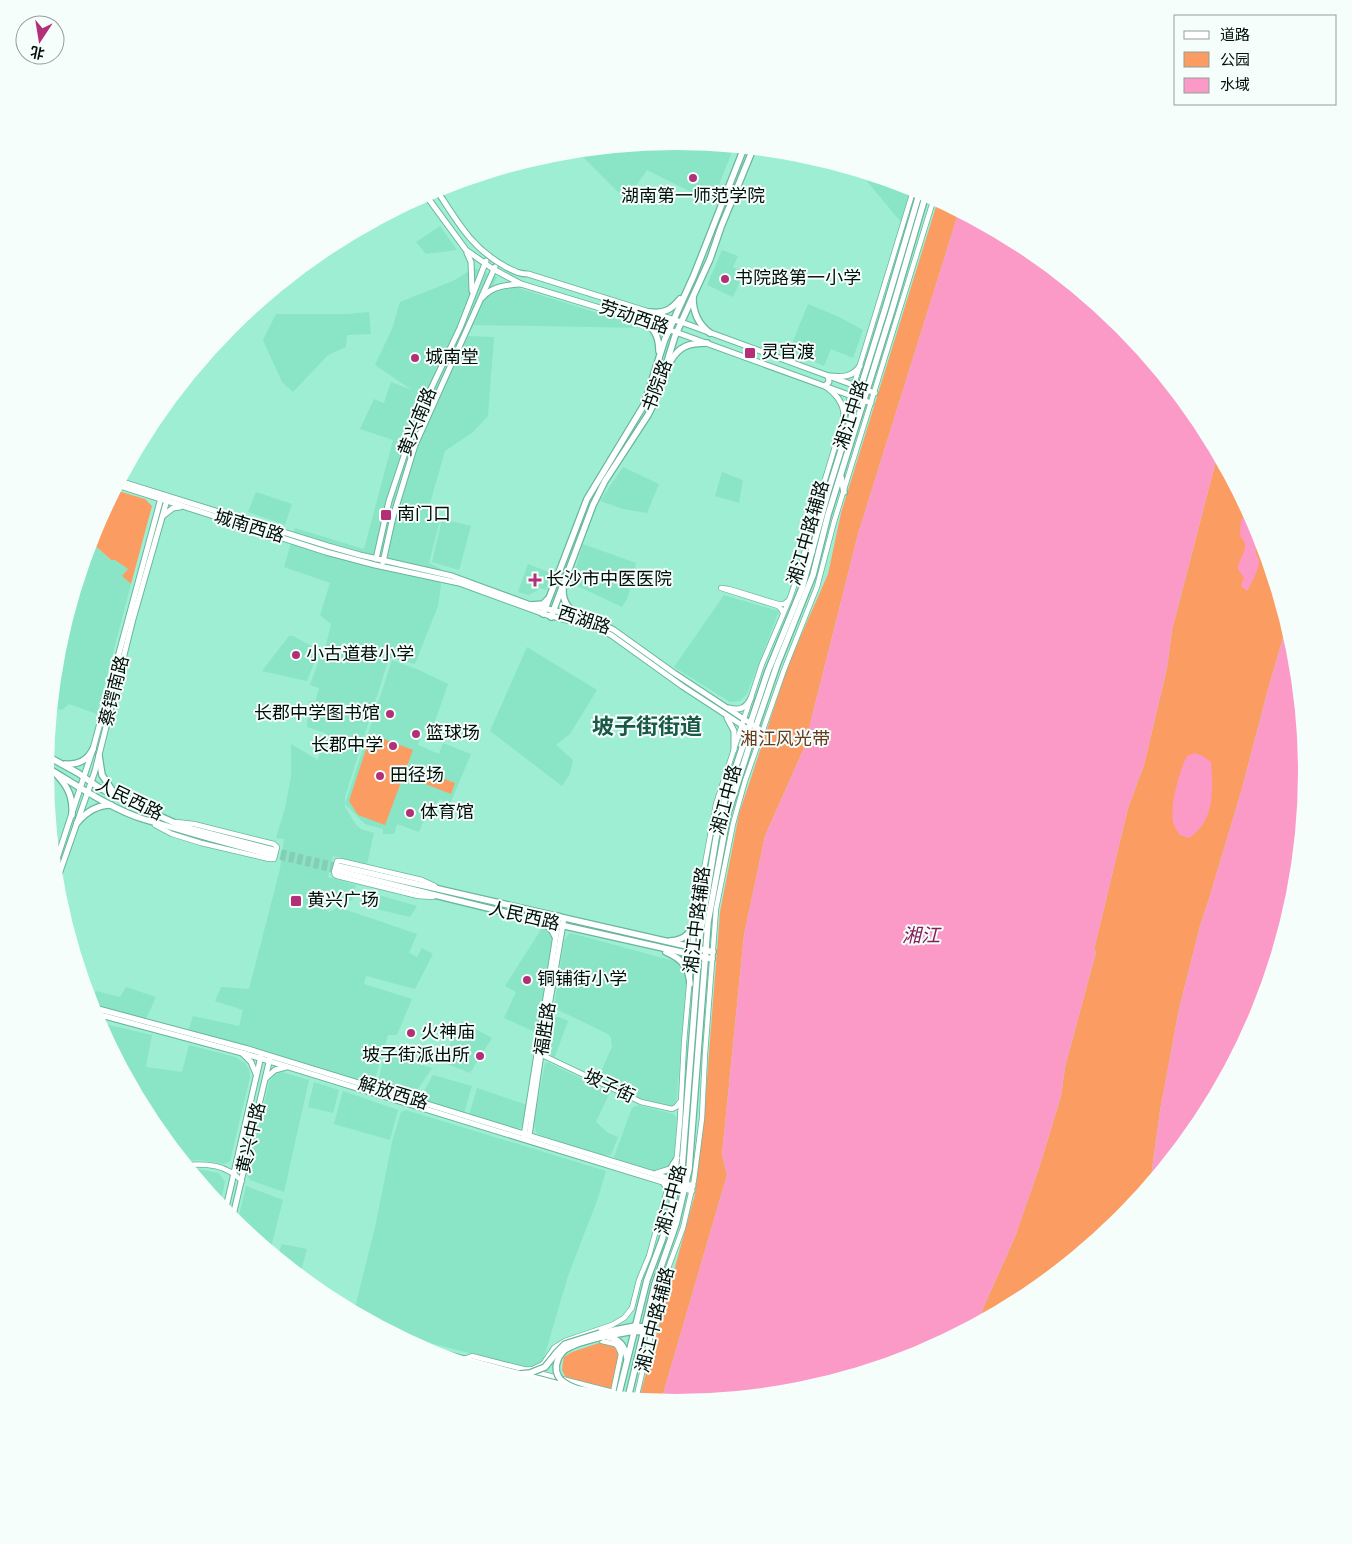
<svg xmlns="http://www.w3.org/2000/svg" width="1352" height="1544" font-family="'Alegreya Sans','Noto Sans SC',sans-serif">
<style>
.built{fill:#8ae4c6}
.green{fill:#fb9d63}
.water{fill:#fb9ac7}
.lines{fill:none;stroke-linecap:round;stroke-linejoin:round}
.primary-tunnel{stroke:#86cdb5;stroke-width:5.5;stroke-dasharray:5.5 3;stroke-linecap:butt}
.tertiary-casing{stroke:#68b79d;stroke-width:6}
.secondary-casing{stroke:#68b79d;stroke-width:7}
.primary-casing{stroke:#68b79d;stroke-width:8}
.tertiary{stroke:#fff;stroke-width:4.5}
.secondary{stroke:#fff;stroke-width:5}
.primary{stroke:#fff;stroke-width:5.5}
.primary-bridge-casing{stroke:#68b79d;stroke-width:8;stroke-linecap:butt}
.primary-bridge{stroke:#fff;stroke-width:5.5}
.poi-dot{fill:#b33079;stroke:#f6fefb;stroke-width:2}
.labels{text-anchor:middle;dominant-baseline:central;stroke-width:4;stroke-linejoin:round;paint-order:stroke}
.poi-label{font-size:18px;fill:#001009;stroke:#f6fefb;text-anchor:start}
.street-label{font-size:18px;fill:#001009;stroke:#f6fefb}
.park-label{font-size:18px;fill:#663a1e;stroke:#f6fefb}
.water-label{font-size:19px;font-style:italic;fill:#861d59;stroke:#f6fefb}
.district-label{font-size:22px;font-weight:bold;fill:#1a5947;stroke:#f6fefb}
</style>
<rect width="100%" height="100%" fill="#9eeed3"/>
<g class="built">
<polygon points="676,141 734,147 718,187 713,203 647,170 626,200 577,151"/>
<polygon points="858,171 911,187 901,222 860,173"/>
<polygon points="440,226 457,250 426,254 416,242"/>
<polygon points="722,250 738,256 733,267 744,273 733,297 707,285"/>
<polygon points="474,268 497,277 489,294 515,287 645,328 474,325 468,336 494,337 488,416 473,432 445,451 427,514 441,516 429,563 441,569 439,579 441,585 438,606 415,664 389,658 345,797 345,807 356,825 361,829 374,833 367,864 333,856 328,877 356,885 352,901 330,902 328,913 338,907 417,934 409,953 417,957 422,948 433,954 415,989 366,976 364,984 412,999 397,1035 388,1035 373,1086 188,1031 193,1016 239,1026 243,1010 215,1001 221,987 249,989 280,869 284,839 276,838 285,808 291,777 291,744 318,760 325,733 307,727 309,701 315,702 319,688 310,685 321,654 341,658 325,649 331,624 320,615 330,583 284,567 295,528 364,549 393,440 360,429 374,399 384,403 391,382 412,390 375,365 392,329 400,302 453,281"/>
<polygon points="808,304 839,317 863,330 853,358 831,349 824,366 789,351"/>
<polygon points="369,312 371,334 347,335 346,347 328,355 293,392 282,382 263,340 276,314 347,314"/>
<polygon points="623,467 659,484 647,513 623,509 600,501"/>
<polygon points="722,472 743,480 739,503 715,496"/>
<polygon points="256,492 292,504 285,525 248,512"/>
<polygon points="442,519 471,526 459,570 432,562"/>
<polygon points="90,541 110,560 115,560 128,569 122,576 131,584 97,714 69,704 62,710 51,708 57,649"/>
<polygon points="583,544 636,563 628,597 622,607 571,583"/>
<polygon points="528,564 551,573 546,590 540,588 537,591 528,595 518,592"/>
<polygon points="724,595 779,611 747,694 740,701 730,702 674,667"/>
<polygon points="289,636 293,636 319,650 307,681 262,671"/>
<polygon points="527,647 597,690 570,734 556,745 573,760 570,774 562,786 490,731"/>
<polygon points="392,660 419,670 448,684 433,727 426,724 418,745 439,754 443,743 471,754 450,804 439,799 437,804 431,803 419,832 397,824 394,834 383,834 383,829 365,824 345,804"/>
<polygon points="365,891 417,906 410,917 359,905"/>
<polygon points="542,928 550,932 552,939 537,1033 504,1018 516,992 505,986"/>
<polygon points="571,933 677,962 685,972 687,982 676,1105 673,1107 650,1103 635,1098 600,1080 600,1074 612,1047 611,1038 608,1034 554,1008 564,941 569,934"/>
<polygon points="126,987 156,997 146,1019 91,1005 96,991 120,997"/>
<polygon points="553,1017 559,1017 568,1021 554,1059 547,1055 544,1051 549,1022"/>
<polygon points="461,1021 492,1038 470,1073 442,1062"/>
<polygon points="97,1022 152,1035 146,1067 182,1072 189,1045 235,1057 245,1063 249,1069 250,1077 230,1161 224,1164 200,1160 183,1161 151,1122"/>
<polygon points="385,1053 432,1068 412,1098 377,1086"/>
<polygon points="545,1063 549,1063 610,1092 596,1122 608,1133 618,1137 611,1155 603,1156 537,1134 535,1129 534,1121"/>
<polygon points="282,1072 309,1080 284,1192 250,1180 247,1175 269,1083 274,1075"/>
<polygon points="433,1075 472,1086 464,1113 419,1100"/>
<polygon points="314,1082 339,1090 333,1113 308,1107"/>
<polygon points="477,1088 527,1105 524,1121 521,1128 517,1129 469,1115"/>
<polygon points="343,1091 398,1110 390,1140 334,1124"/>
<polygon points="638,1105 673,1114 677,1118 674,1160 666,1170 659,1172 653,1171 617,1160 614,1157 632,1108"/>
<polygon points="406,1110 606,1171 598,1198 568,1276 543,1361 535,1366 523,1367 411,1338 393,1333 354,1312 375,1227 392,1142 401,1112"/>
<polygon points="197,1169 219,1173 225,1182 220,1206 190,1170"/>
<polygon points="246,1186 283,1200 270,1251 237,1224"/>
<polygon points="282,1244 307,1249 300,1275 277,1257"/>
</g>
<g class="green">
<polygon points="938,200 959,211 858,534 804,748 765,836 744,935 722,1155 727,1175 661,1401 639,1399 695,1194 704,1117 720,912 739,814 789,663 828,574 841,513"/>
<polygon points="1218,453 1259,531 1287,624 1269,686 1241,792 1209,899 1200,926 1179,1009 1160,1111 1150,1184 1122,1218 1026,1297 979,1322 984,1306 1015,1237 1040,1165 1061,1096 1065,1067 1096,952 1094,950 1128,808 1144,765 1167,668 1172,630"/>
<polygon points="115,490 145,499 152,506 131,584 122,576 128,569 115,560 111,560 90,541 93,530"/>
<polygon points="371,734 413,750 385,825 358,815 349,801"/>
<polygon points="427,772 455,783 451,794 423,783"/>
<polygon points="602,1342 613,1345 619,1354 610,1397 584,1394 585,1388 565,1376 562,1370 563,1361 564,1357 572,1352"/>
</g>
<g class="water">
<polygon points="959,211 1027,248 1122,326 1201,422 1218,453 1172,630 1167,668 1144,765 1128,808 1094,950 1096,952 1065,1067 1061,1096 1040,1165 1015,1237 984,1306 979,1322 917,1355 799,1391 676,1403 661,1401 727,1175 722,1155 744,935 765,836 804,748 858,534"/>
<path d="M1247,515l5,2 8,16c-3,7 -5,13 -4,21 1,2 3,5 3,7 1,6 -9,26 -12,30l-6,-5 3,-8 -6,-9c1,-14 14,-21 2,-33l1,-16z"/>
<polygon points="1287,624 1295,649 1307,772 1295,895 1259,1014 1200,1123 1150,1184 1160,1111 1179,1009 1200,926 1209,899 1241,792 1269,686"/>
<path d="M1195,753l8,3 8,6c2,28 4,59 -22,76l-9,-3c-2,-3 -5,-7 -6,-10 -6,-15 6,-56 13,-69z"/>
</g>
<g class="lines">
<g class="primary-tunnel">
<polyline points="273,850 338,866"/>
<polyline points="272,855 337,871"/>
</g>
<g class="tertiary-casing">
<g id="tertiary">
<polyline points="783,613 781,609 778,606 721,588 729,589 778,604 784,604 788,601"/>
<polyline points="155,825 172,834 201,843 269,859 274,859 277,847 274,844 194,824 176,822"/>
<polyline points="433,897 418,896 337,876 335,875 334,872 337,861 341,861 422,880 435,886"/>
<polyline points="538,1053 641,1102 672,1109 676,1107 680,1102"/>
<path d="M186,1165c22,-2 40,0 56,16"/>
<polyline points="602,1341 615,1344 618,1347 621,1354 612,1397"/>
<polyline points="464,1359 472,1356 613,1392"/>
<polyline points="524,1370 533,1369 543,1364 554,1348 565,1341 612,1325 624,1318 632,1308 639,1280 649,1256 667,1190 676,1167 680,1121 684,1043 695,918 716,804 762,664 790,598 800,569 816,509 914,188"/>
<polyline points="636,1399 664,1279 683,1228 694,1180 702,1118 705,1054 716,909 733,824 745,781 784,670 817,587 834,522 934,198"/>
</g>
</g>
<g class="secondary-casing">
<g id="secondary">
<path d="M436,189c21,32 35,59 70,78 8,4 13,7 22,7l153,48 194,71"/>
<polyline points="425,194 466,250 493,269 521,284 659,326 871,403"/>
<polyline points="467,253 471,262 472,291"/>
<path d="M483,297c9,-11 24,-12 37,-13"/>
<path d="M844,416c0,-14 -9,-23 -19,-30l4,-4 -1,-6c14,1 24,2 32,-10"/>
<polyline points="119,481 328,546 360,555 452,576 531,605 585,618 602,624 614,630 674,673 762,731"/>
<polyline points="117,485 326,552 375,565 459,583 547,615 595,627 611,635 682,686 760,737"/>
<polyline points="164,515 173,508 180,507"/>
<polyline points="376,559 389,501 406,450 429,393 460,328 486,261"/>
<polyline points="383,562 393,517 415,445 495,267"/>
<path d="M729,708c11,3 17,0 22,-10"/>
<polyline points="727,718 734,731 734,750"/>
<polyline points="54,868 93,749 161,498"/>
<polyline points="56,883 95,771 133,619 167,500"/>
<polyline points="542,921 552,931 555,937"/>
<polyline points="91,1007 248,1049 693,1186"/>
<polyline points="93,1013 246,1054 692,1191"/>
<polyline points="243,1054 251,1062 256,1074"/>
<polyline points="266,1078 275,1070 286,1067"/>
<polyline points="524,1136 559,916"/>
<polyline points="529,1136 542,1047 564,918"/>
<polyline points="657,1173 670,1169 677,1158"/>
<polyline points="664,1184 669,1190 672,1200"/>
<polyline points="225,1212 261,1056"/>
<polyline points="232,1220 270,1058"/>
</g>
</g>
<g class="primary-casing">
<g id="primary">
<path d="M693,298c0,15 5,26 17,35"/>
<path d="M651,312c13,2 21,-3 29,-13"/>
<path d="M639,319c14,7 20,16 20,32"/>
<path d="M670,362c9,-16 19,-19 37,-19"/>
<polyline points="841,477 844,492"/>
<polyline points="808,539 812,551"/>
<path d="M563,588c-1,16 8,24 22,30"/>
<polyline points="531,605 543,604 548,599"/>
<polyline points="543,614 587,499 644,405 665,339 694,275 744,148"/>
<polyline points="551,617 593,505 605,481 648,415 655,401 675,336 710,259 721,227 753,149"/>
<polyline points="47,756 78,773 98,787 132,804 184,827 273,850"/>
<polyline points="99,756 102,775 114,793"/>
<path d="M65,764c13,1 22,-3 28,-15"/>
<path d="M46,767c29,17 65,42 97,52 43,13 86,25 129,36"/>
<path d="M57,775c12,13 16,23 15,40"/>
<path d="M77,823c9,-11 19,-18 34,-18"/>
<polyline points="338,866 713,952"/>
<polyline points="337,871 516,915 712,959"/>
<path d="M670,941c16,-1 22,-9 25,-23"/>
<path d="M666,952c16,7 23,15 24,32"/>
<polyline points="600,1333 635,1326 652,1328"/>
<polyline points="601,1337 634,1331 651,1333"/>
<path d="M608,1337c12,2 17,10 19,21"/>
<polyline points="422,1348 520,1374"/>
<polyline points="531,1384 565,1392"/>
<polyline points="586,1392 598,1395"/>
<polyline points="618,1397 647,1280 662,1240 682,1168 700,936 716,838 725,799 768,671 802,588 828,492 886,306 920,191"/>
<polyline points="628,1398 655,1284 676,1224 689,1169 708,922 728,813 750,744 777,665 813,575 828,515 892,310 926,194"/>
</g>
</g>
<use href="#tertiary" class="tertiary"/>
<use href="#secondary" class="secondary"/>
<use href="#primary" class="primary"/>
<g class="primary-bridge-casing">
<g id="primary-bridge">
<polyline points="520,1374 530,1373 545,1367 557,1352 565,1344 600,1333"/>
<polyline points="524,1375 566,1386"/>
<path d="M586,1392c-8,-3 -19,-6 -25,-12 -10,-11 -3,-28 9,-33 10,-5 21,-7 31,-10"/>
</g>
</g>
<use href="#primary-bridge" class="primary-bridge"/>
</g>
<g class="poi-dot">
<circle cx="693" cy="178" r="5"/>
<circle cx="725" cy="279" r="5"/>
<rect x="744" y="347" width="12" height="12" rx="2.5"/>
<circle cx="415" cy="358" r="5"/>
<rect x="380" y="509" width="12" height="12" rx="2.5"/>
<path d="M532.5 572.5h5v5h5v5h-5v5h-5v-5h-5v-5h5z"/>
<circle cx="296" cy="655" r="5"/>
<circle cx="390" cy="714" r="5"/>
<circle cx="416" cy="734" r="5"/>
<circle cx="393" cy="746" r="5"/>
<circle cx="380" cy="776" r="5"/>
<circle cx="410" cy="813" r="5"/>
<rect x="290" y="895" width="12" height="12" rx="2.5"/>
<circle cx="527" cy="980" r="5"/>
<circle cx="411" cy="1033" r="5"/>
<circle cx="480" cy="1056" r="5"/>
</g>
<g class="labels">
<g class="poi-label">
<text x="693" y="197" text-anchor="middle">湖南第一师范学院</text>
<text x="735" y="279">书院路第一小学</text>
<text x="761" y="353">灵官渡</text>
<text x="425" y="358">城南堂</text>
<text x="397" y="515">南门口</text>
<text x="546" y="580">长沙市中医医院</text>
<text x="306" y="655">小古道巷小学</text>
<text x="380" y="714" text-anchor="end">长郡中学图书馆</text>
<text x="426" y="734">篮球场</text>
<text x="383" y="746" text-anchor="end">长郡中学</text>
<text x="390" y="776">田径场</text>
<text x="420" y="813">体育馆</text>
<text x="307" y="901">黄兴广场</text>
<text x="537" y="980">铜铺街小学</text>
<text x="421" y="1033">火神庙</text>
<text x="470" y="1056" text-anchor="end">坡子街派出所</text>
</g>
<g class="street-label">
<text transform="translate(634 318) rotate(18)">劳动西路</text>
<text transform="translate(658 386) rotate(-70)">书院路</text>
<text transform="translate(852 415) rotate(-72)">湘江中路</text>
<text transform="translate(418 422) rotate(-68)">黄兴南路</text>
<text transform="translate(249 527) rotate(17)">城南西路</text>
<text transform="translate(809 533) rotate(-74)">湘江中路辅路</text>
<text transform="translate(584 621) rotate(18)">西湖路</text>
<text transform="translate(115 691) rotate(-76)">蔡锷南路</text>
<text transform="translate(129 800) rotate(26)">人民西路</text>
<text transform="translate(727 800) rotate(-75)">湘江中路</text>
<text transform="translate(524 917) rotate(13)">人民西路</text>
<text transform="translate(698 920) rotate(-83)">湘江中路辅路</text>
<text transform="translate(546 1029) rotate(-81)">福胜路</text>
<text transform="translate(609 1087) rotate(25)">坡子街</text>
<text transform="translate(393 1094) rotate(17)">解放西路</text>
<text transform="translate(252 1138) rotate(-77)">黄兴中路</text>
<text transform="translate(672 1200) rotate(-75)">湘江中路</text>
<text transform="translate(656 1320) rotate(-76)">湘江中路辅路</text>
</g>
<g class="park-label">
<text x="785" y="740">湘江风光带</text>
</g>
<g class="water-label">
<text x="921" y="936">湘江</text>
</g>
<g class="district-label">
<text x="647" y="727">坡子街街道</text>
</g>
</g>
<path d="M0 0H1352V1544H0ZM54 772a622 622 0 1 1 1244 0a622 622 0 1 1-1244 0Z" fill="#f6fefb" fill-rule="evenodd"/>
<rect x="1174" y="15" width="162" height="90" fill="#f6fefb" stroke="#949f9a"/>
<rect x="1184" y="31" width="25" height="8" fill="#ffffff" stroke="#949f9a"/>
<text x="1220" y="40" font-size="15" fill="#001009">道路</text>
<rect x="1184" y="52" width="25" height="15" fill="#fb9d63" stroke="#949f9a"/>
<text x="1220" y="65" font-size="15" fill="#001009">公园</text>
<rect x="1184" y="78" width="25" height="15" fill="#fb9ac7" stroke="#949f9a"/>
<text x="1220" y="90" font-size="15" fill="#001009">水域</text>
<g transform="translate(40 40) rotate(192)"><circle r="24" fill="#f6fefb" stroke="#949f9a"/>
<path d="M0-4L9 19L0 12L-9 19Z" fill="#b33079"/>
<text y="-8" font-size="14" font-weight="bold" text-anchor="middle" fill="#001009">北</text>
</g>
</svg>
